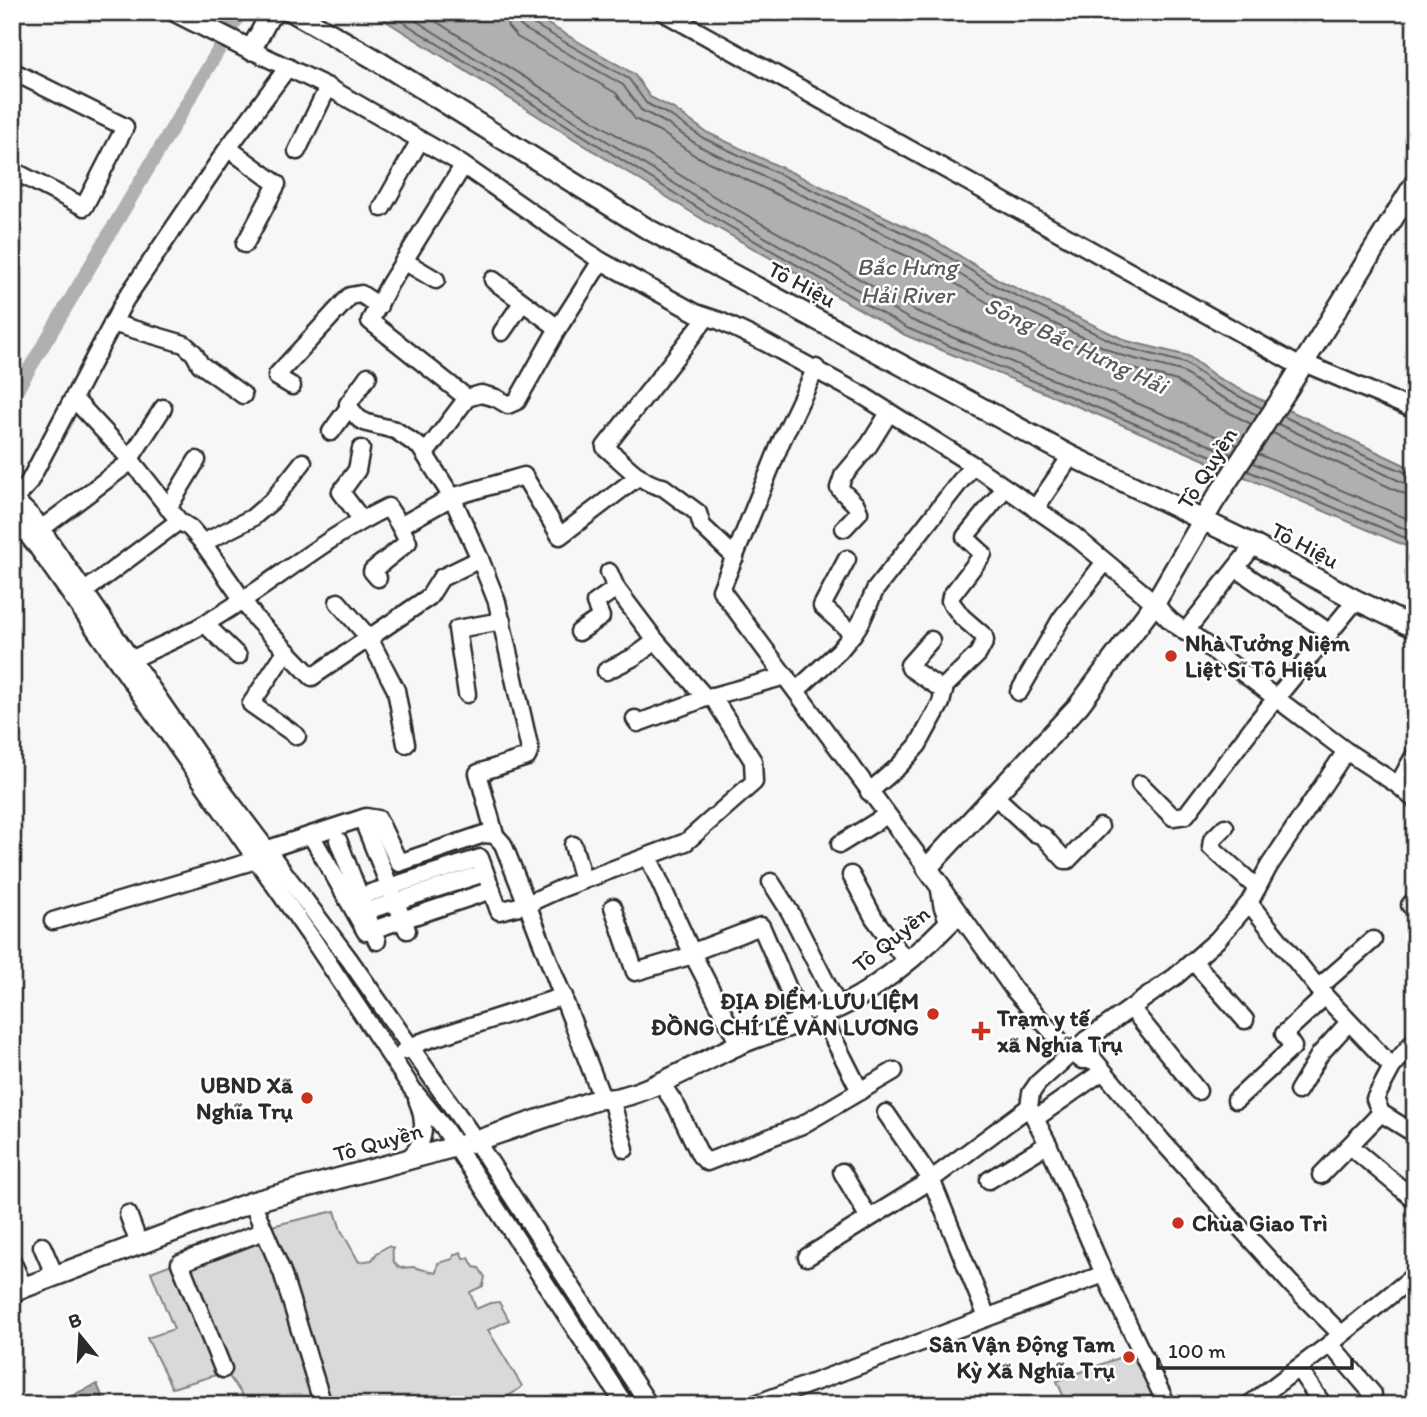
<svg xmlns="http://www.w3.org/2000/svg" width="1427" height="1417" font-family="Itim,sans-serif">
<style>
.green{fill:#d9d9d9;stroke:#828282;stroke-width:2}
.water{fill:#b0b0b0;stroke:#7b7b7b;stroke-width:2}
.lines{fill:none;stroke-linecap:round;stroke-linejoin:round}
.shore{stroke:#606060;stroke-width:2}
.canal{stroke:#b0b0b0;stroke-width:14}
.minor-casing{stroke:#2b2b2b;stroke-width:21}
.major-casing{stroke:#2b2b2b;stroke-width:24}
.minor{stroke:#fff;stroke-width:16}
.major{stroke:#fff;stroke-width:19}
.poi-dot{fill:#c8321e;stroke:#fff;stroke-width:2.5}
.labels{text-anchor:middle;dominant-baseline:central;stroke-width:5;stroke-linejoin:round;paint-order:stroke}
.street-label{font-size:23px;fill:#2b2b2b;stroke:#fff}
.poi-label{font-size:23px;font-weight:bold;fill:#2b2b2b;stroke:#fff;text-anchor:start}
.water-label{font-size:24px;font-style:italic;fill:#5a5a5a;stroke:#fff}
</style>
<rect width="100%" height="100%" fill="#f7f7f7"/>
<filter id="ink" filterUnits="userSpaceOnUse"><feTurbulence type="fractalNoise" baseFrequency=".0143" numOctaves="2"/><feDisplacementMap in="SourceGraphic" scale="14" xChannelSelector="R" yChannelSelector="G"/><feConvolveMatrix kernelMatrix="1 2 1 2 8 2 1 2 1" color-interpolation-filters="sRGB"/></filter>
<g filter="url(#ink)">
<g class="green">
<path d="M335,1211l6,19 18,32 13,-2 5,-7 11,-7 5,2c-1,8 -1,15 7,20l13,-1 23,6 2,-10 15,-4 1,-4 7,-3 2,7 6,-1 5,9 5,1 6,9 -2,9 -13,6 6,17 14,-6 9,-1 10,18 -21,10 34,56 -3,3 -24,16h-246l-23,-33 -54,16 -25,-50 27,-9 -23,-57 112,-44z"/>
<polygon points="1134,1352 1153,1395 1132,1405 1067,1405 1057,1381"/>
</g>
<g class="water">
<polygon points="377,12 527,12 634,74 650,97 674,109 706,132 932,239 1001,281 1127,341 1188,356 1218,378 1257,398 1295,413 1415,470 1415,550 1130,428 905,335 702,219 386,21"/>
<polygon points="97,1384 106,1405 61,1405 79,1392"/>
</g>
<g class="lines">
<g class="shore">
<polyline points="387,12 706,213 907,328 1226,462"/>
<polyline points="402,12 710,206 911,320 1231,454"/>
<polyline points="421,12 715,197 916,311 1237,445"/>
<polyline points="505,12 508,27 517,37 616,93 635,119 661,132 694,155 919,262 990,304 1116,364 1177,381 1205,400 1251,424"/>
<polyline points="516,12 517,22 523,28 623,85 641,110 666,123 699,146 924,253 994,295 1120,355 1181,371 1210,391 1257,415"/>
<polyline points="524,12 528,21 629,79 646,103 671,116 703,138 929,245 998,287 1124,347 1185,363 1215,384 1262,408"/>
<polyline points="1283,416 1363,455 1415,476"/>
<polyline points="1278,424 1406,484 1415,485"/>
<polyline points="1273,433 1402,493 1415,496"/>
<polyline points="1258,454 1415,522"/>
<polyline points="1253,463 1415,533"/>
<polyline points="1248,471 1415,542"/>
</g>
<polyline class="canal" points="12,398 241,12"/>
<g class="minor-casing">
<g id="minor">
<polyline points="663,12 1301,367"/>
<path d="M251,50l77,37 129,74 144,100 95,52 24,8 46,22 96,52 111,70 99,69 83,69c9,13 20,24 35,30l156,118 52,34 17,15"/>
<polyline points="12,71 125,127 84,207 12,170"/>
<polyline points="228,148 277,184 245,244"/>
<polyline points="297,151 328,87"/>
<polyline points="463,166 389,285 370,321 467,398"/>
<polyline points="382,208 420,140"/>
<polyline points="404,261 436,280"/>
<polyline points="493,280 558,328"/>
<path d="M707,317l-102,130c16,13 37,38 58,40l35,26 4,13 33,31"/>
<polyline points="112,323 184,344 194,353 200,364 243,395"/>
<polyline points="502,332 522,303"/>
<polyline points="1304,363 1415,410"/>
<polyline points="816,368 781,442 721,590 927,868"/>
<polyline points="292,386 277,377 277,375 350,296 361,294 379,306"/>
<polyline points="74,399 130,459 179,521 85,591"/>
<polyline points="349,407 348,404 368,376"/>
<polyline points="331,432 349,407 359,419 367,423 395,430 420,447 452,497 480,559 497,602 530,750 527,757 478,773 495,835"/>
<polyline points="361,449 357,470 341,492 362,520"/>
<polyline points="425,454 467,398 481,394 496,398 508,405 517,401 557,330 601,261"/>
<polyline points="303,462 273,500 252,518 203,543 256,619 312,677 369,638 396,690 406,744"/>
<polyline points="12,497 35,520 219,786 349,959 476,1141 649,1405"/>
<polyline points="12,502 28,484 125,300 228,148 288,67"/>
<polyline points="168,508 197,460"/>
<polyline points="1035,509 1071,456"/>
<polyline points="12,516 37,547 313,940 413,1090 444,1128 625,1405"/>
<polyline points="179,521 190,528 203,543"/>
<polyline points="844,528 859,512 856,505 839,488 843,476 869,445 889,413"/>
<polyline points="41,529 126,465 163,408"/>
<polyline points="1236,568 1330,633"/>
<polyline points="609,572 616,588"/>
<polyline points="378,578 372,571 408,542 400,526"/>
<polyline points="338,602 369,638 429,597 441,578 480,559"/>
<polyline points="205,624 238,656"/>
<polyline points="579,632 601,617 595,603 616,588 656,641 706,698"/>
<polyline points="1185,632 1254,545"/>
<polyline points="853,634 861,622 875,590 973,465"/>
<polyline points="931,640 909,665 910,668 944,691"/>
<polyline points="286,651 251,704 297,736"/>
<path d="M127,665l6,-6c24,-12 50,-22 73,-36 63,-36 117,-85 182,-116l12,19 52,-29 72,-21 36,60 79,-60"/>
<polyline points="606,671 634,657 656,641"/>
<polyline points="797,690 839,651 853,634 822,606 847,559"/>
<polyline points="1019,692 1061,619 1105,562"/>
<polyline points="467,694 457,629 502,621"/>
<polyline points="635,719 638,723 706,698 786,676"/>
<polyline points="1140,784 1173,817 1186,815 1255,724 1356,600"/>
<polyline points="1398,785 1415,754"/>
<polyline points="869,792 899,766 918,745 941,703 945,686 978,654 985,641 984,636 962,617 950,601 951,596 983,554 965,537 1005,488"/>
<polyline points="995,796 1035,833 1043,836 1065,860 1068,860 1100,827"/>
<polyline points="1225,827 1212,840 1211,847 1257,888"/>
<polyline points="366,828 407,930"/>
<polyline points="311,835 348,900 480,858 499,911 527,904 560,889 686,842 754,782 753,761 712,696"/>
<polyline points="338,840 377,941"/>
<polyline points="840,844 887,815"/>
<polyline points="573,845 583,880"/>
<polyline points="262,851 366,817 378,819 399,863 484,834 495,835 503,844 527,904 602,1098"/>
<polyline points="648,856 693,955 739,1044"/>
<polyline points="851,875 874,918 906,961"/>
<polyline points="771,882 790,912 839,1008"/>
<polyline points="942,889 1014,990 1072,1054 1082,1060 1094,1060"/>
<polyline points="348,900 366,932 492,890"/>
<polyline points="1249,903 1323,994 1392,1067"/>
<polyline points="1410,905 1415,900"/>
<polyline points="613,907 635,972 693,955"/>
<polyline points="357,914 485,873"/>
<polyline points="53,921 256,860"/>
<polyline points="693,952 761,926 802,1021"/>
<polyline points="1193,961 1245,1020"/>
<polyline points="1318,988 1373,940"/>
<polyline points="1131,1008 1198,1091"/>
<polyline points="821,1014 860,1091"/>
<polyline points="1086,1040 1094,1060 1161,1140 1291,1284 1341,1334"/>
<polyline points="1415,1040 1392,1067 1375,1099 1381,1113 1415,1134"/>
<polyline points="404,1051 421,1042 564,996"/>
<polyline points="661,1083 677,1107 700,1155 707,1162 802,1125 894,1071"/>
<polyline points="1298,1091 1320,1054 1349,1022"/>
<polyline points="611,1099 625,1149"/>
<polyline points="1236,1100 1293,1047 1284,1034 1325,996"/>
<polyline points="886,1113 931,1179 987,1317"/>
<polyline points="1036,1118 1103,1071"/>
<polyline points="1350,1146 1415,1200"/>
<path d="M406,1160c21,-14 20,-40 11,-61"/>
<polyline points="842,1172 869,1218"/>
<polyline points="1321,1175 1381,1113"/>
<polyline points="989,1180 1048,1144"/>
<polyline points="252,1202 282,1272 323,1405"/>
<polyline points="128,1214 139,1244"/>
<polyline points="42,1246 55,1276"/>
<polyline points="807,1257 928,1182 1029,1107"/>
<polyline points="12,1261 24,1288"/>
<polyline points="1330,1344 1373,1394"/>
<polyline points="1298,1368 1323,1405"/>
<polyline points="223,1369 180,1263 264,1231"/>
<polyline points="753,1405 1104,1274"/>
<polyline points="1167,1405 1104,1274 1048,1144 1029,1107 1031,1093 1038,1083 1086,1040 1176,976 1217,940 1249,903 1269,866 1346,751"/>
<polyline points="1249,1405 1330,1344 1415,1275"/>
</g>
</g>
<g class="major-casing">
<g id="major">
<polyline points="176,12 251,50 269,17 276,12"/>
<polyline points="293,12 373,58 646,228 1071,456 1254,545 1356,600 1415,628"/>
<path d="M12,1292l240,-90 224,-61 126,-43c25,8 110,-42 138,-54 43,-18 89,-27 128,-53 29,-20 58,-44 82,-69l-6,-16 -3,-19 -14,-19 152,-163 76,-102 58,-100 74,-113 128,-207"/>
</g>
</g>
<use href="#minor" class="minor"/>
<use href="#major" class="major"/>
</g>
</g>
<g class="poi-dot">
<circle cx="1171" cy="656" r="7"/>
<circle cx="933" cy="1014" r="7"/>
<path d="M977.5 1020.5h7v7h7v7h-7v7h-7v-7h-7v-7h7z"/>
<circle cx="307" cy="1098" r="7"/>
<circle cx="1178" cy="1223" r="7"/>
<circle cx="1129" cy="1357" r="7"/>
</g>
<g class="labels">
<g class="street-label">
<text transform="translate(802 284) rotate(28)">Tô Hiệu</text>
<text transform="translate(1207 468) rotate(-58)">Tô Quyền</text>
<text transform="translate(1305 545) rotate(28)">Tô Hiệu</text>
<text transform="translate(891 939) rotate(-39)">Tô Quyền</text>
<text transform="translate(378 1142) rotate(-16)">Tô Quyền</text>
</g>
<g class="poi-label">
<text x="1185" y="643">Nhà Tưởng Niệm<tspan x="1185" dy="26">Liệt Sĩ Tô Hiệu</tspan></text>
<text x="919" y="1001" text-anchor="end">ĐỊA ĐIỂM LƯU LIỆM<tspan x="919" dy="26">ĐỒNG CHÍ LÊ VĂN LƯƠNG</tspan></text>
<text x="997" y="1018">Trạm y tế<tspan x="997" dy="26">xã Nghĩa Trụ</tspan></text>
<text x="293" y="1085" text-anchor="end">UBND Xã<tspan x="293" dy="26">Nghĩa Trụ</tspan></text>
<text x="1192" y="1223">Chùa Giao Trì</text>
<text x="1115" y="1344" text-anchor="end">Sân Vận Động Tam<tspan x="1115" dy="26">Kỳ Xã Nghĩa Trụ</tspan></text>
</g>
<g class="water-label">
<text x="907" y="266">Bắc Hưng<tspan x="907" dy="28">Hải River</tspan></text>
<text transform="translate(1076 345) rotate(25)">Sông Bắc Hưng Hải</text>
</g>
</g>
<rect width="1427" height="1417" fill="none" stroke="#fff" stroke-width="42"/>
<rect x="21" y="21" width="1385" height="1375" fill="none" stroke="#2b2b2b" stroke-width="2.5" filter="url(#ink)"/>
<g transform="translate(80 1336) rotate(342)" stroke="#ffffff" stroke-width="5" paint-order="stroke">
<path d="M0-5L12 26L0 18L-12 26Z" fill="#2b2b2b"/>
<text y="-10" font-size="19" font-weight="bold" text-anchor="middle" fill="#2b2b2b">B</text>
</g>
<path d="M1158 1358v10h194v-10" fill="none" stroke="#2b2b2b" stroke-width="3.5"/>
<text x="1168" y="1358" font-size="21" fill="#2b2b2b" stroke="#ffffff" stroke-width="5" paint-order="stroke">100 m</text>
</svg>
